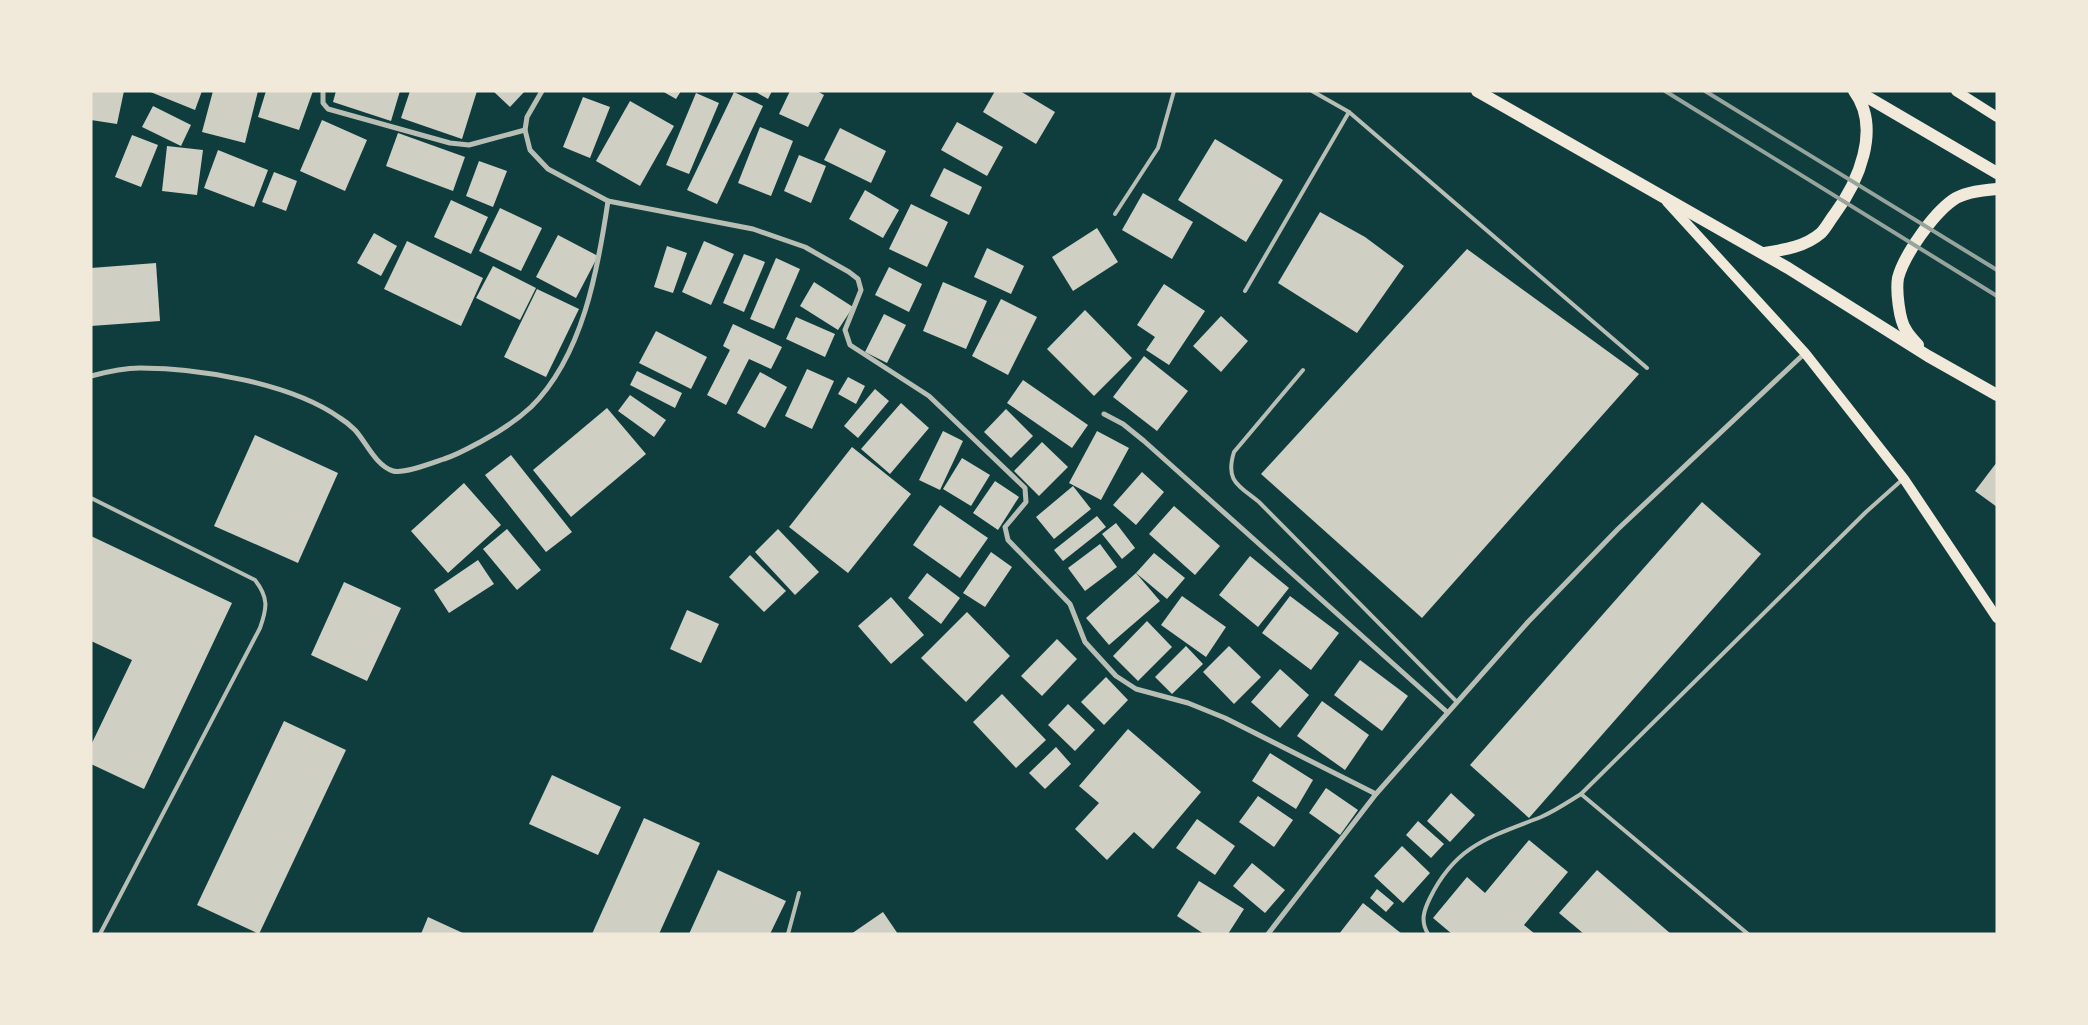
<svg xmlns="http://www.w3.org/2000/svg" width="2088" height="1025" font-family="Ubuntu,sans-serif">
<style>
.building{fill:#cfcfc3}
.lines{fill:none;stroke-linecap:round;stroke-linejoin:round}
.service{stroke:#b8beb3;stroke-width:4}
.minor{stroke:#b8beb3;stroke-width:5}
.secondary{stroke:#f1e9da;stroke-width:10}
.primary{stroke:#f1e9da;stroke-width:12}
.rail{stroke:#97a49c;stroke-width:4}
</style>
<rect width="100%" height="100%" fill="#0f3d3e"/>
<g class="building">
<polygon points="91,91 124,91 117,124 91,120"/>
<polygon points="148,91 202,91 195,110"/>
<polygon points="213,91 258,91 245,143 202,132"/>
<polygon points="266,91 313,91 299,130 258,117"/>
<polygon points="336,91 400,91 391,121 333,102"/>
<polygon points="410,91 477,91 462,139 401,118"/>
<polygon points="493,91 525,91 510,107"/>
<polygon points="662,91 681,91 676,99"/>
<polygon points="754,91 772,91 768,99"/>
<polygon points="790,91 817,91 824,95 808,127 779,114"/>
<polygon points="995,91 1020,91 1055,112 1036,144 983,112"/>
<polygon points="734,92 763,106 717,204 687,190"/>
<polygon points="696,93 719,103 689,174 666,165"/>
<polygon points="583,97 610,107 590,158 563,147"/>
<polygon points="630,101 674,126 640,186 596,161"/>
<polygon points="153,106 191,125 181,146 142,127"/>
<polygon points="322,120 367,140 345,191 300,171"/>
<polygon points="957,122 1003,147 987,176 941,150"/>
<polygon points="760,127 793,141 771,196 738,183"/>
<polygon points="840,128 886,151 871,183 824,160"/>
<polygon points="398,133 465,157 453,191 386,166"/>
<polygon points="132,135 158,145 141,187 115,177"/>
<polygon points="1215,139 1283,180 1246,242 1178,200"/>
<polygon points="167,146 203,150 197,195 162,191"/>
<polygon points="218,150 268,170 254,207 204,188"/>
<polygon points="799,155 826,166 811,203 784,191"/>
<polygon points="479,161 507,171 493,207 466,196"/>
<polygon points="944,168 982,187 969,215 930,196"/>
<polygon points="274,172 297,181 286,211 262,202"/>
<polygon points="865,190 899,210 883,238 849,219"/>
<polygon points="1143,193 1193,222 1172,259 1122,230"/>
<polygon points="451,200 488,217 471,254 434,237"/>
<polygon points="911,204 948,222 927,267 889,249"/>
<polygon points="500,208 542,228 521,271 479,251"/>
<polygon points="1320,212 1365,237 1404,266 1357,333 1278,283"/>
<polygon points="1097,228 1118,262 1073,291 1052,257"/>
<polygon points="374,233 397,246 381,276 357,263"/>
<polygon points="558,235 598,256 576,298 536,277"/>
<polygon points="407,241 483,278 461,326 384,289"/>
<polygon points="704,241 734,254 711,305 682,292"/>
<polygon points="667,246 687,253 673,293 654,287"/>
<polygon points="987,248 1024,266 1011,294 974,277"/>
<polygon points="1467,249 1639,374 1422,618 1261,474"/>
<polygon points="744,254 765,262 744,312 723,303"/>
<polygon points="776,258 800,269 774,329 750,319"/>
<polygon points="156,263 160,321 91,326 91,268"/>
<polygon points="493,266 536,288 520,320 476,298"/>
<polygon points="889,267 922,284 909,312 875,295"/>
<polygon points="814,282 853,307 838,330 800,306"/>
<polygon points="943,282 987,301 966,349 923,331"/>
<polygon points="1164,284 1205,311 1169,365 1146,350 1155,337 1137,325"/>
<polygon points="537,289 579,309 546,377 504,357"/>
<polygon points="1001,299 1037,317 1008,375 972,356"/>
<polygon points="1085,310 1132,358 1094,396 1047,349"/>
<polygon points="884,314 906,325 887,363 865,352"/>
<polygon points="1221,316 1248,341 1221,372 1193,346"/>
<polygon points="796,317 835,334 825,357 786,339"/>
<polygon points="733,324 782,347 771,369 749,359 726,405 707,395 730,350 723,346"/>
<polygon points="656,331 707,357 691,389 639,363"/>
<polygon points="1144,356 1188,391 1157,431 1113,397"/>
<polygon points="807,369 834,381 812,429 785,416"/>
<polygon points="637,371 682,393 675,408 630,385"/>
<polygon points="760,372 787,387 765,428 737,413"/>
<polygon points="848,377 865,386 856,404 838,394"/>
<polygon points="1023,380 1088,425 1072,448 1007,403"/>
<polygon points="875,389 889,401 858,438 844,426"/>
<polygon points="630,395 666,420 654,437 618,411"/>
<polygon points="901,403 929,428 890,474 861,449"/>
<polygon points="607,408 646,454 571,517 533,470"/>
<polygon points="1006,409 1033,436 1011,458 984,432"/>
<polygon points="943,431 963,441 940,490 919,480"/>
<polygon points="1097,431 1129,448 1101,500 1069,483"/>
<polygon points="255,435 338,473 298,563 214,526"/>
<polygon points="1042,442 1068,467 1039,496 1014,471"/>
<polygon points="852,447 911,494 848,573 789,527"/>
<polygon points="511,455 572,532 546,552 485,475"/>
<polygon points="962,458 990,475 971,506 943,489"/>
<polygon points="1997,462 1997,507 1975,491"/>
<polygon points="1142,472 1164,492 1136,525 1113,505"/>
<polygon points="995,481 1019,497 998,530 973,513"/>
<polygon points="464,483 501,525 448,573 411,531"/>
<polygon points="1073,486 1091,509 1054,539 1036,517"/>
<polygon points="1702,502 1761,554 1529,818 1470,765"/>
<polygon points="940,505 988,538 960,578 913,545"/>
<polygon points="1174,506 1220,546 1195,575 1149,534"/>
<polygon points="1097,516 1106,527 1063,561 1054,550"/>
<polygon points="1116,523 1135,548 1122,559 1102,534"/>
<polygon points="507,529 541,570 517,590 483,549"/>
<polygon points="778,529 819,572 795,595 755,552"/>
<polygon points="91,536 232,603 144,789 91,764 91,745 132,660 91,641"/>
<polygon points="1100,544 1117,567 1085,591 1068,568"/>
<polygon points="991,552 1012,567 985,607 963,593"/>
<polygon points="1154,553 1185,578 1167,599 1136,573"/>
<polygon points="750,555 786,591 764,612 729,577"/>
<polygon points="1250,556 1289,588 1258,627 1219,595"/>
<polygon points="478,560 494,584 449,613 434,590"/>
<polygon points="927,573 960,598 941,624 908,598"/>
<polygon points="1136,573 1160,601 1109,645 1086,618"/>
<polygon points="344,582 401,608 367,681 311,655"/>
<polygon points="1182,596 1226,627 1206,657 1161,625"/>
<polygon points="1290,596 1339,633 1311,670 1262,633"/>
<polygon points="891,597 924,635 891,664 858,626"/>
<polygon points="687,610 719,624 701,663 670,649"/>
<polygon points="967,612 1010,656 966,702 921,658"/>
<polygon points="1147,621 1172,647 1138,681 1113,656"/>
<polygon points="1057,639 1077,659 1042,696 1021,676"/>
<polygon points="1186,646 1203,664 1172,694 1155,677"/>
<polygon points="1229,646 1261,677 1234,704 1203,672"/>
<polygon points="1360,660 1408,696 1382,731 1334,695"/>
<polygon points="1280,669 1309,695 1280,728 1251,702"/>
<polygon points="1106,677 1128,700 1104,725 1081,702"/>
<polygon points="1002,694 1046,740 1016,768 973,722"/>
<polygon points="1322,701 1369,735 1345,770 1297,736"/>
<polygon points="1068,704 1095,730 1075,751 1048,725"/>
<polygon points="284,721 346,750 259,934 197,905"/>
<polygon points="1128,729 1201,792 1153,849 1134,832 1107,860 1075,829 1099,803 1079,786"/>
<polygon points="1056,747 1071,764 1045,789 1029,773"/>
<polygon points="1270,753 1313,780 1296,809 1252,781"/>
<polygon points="552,775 621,807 598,855 529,824"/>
<polygon points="1326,788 1358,810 1340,835 1309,813"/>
<polygon points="1451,793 1475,815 1450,842 1427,821"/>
<polygon points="1258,796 1293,820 1274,847 1239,822"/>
<polygon points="644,818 700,843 659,934 592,934"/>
<polygon points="1197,819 1235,846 1215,875 1176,848"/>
<polygon points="1418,821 1444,844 1431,858 1406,835"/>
<polygon points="1529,840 1568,872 1524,925 1535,934 1452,934 1433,918 1467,877 1485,893"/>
<polygon points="1402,846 1430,873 1403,903 1374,876"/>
<polygon points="1252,863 1285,890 1265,913 1233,886"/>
<polygon points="718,870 786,901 770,934 689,934"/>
<polygon points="1597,870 1671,934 1584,934 1559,913"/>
<polygon points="1199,881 1244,909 1228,934 1204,934 1177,916"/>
<polygon points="1377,889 1394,903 1386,912 1370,898"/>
<polygon points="1363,903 1402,934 1339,934"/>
<polygon points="883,912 898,934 851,934"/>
<polygon points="428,917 465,934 421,934"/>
</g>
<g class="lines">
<g class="service">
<polyline points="1312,91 1349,112 1647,368"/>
<polyline points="1115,214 1158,148 1174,91"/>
<polyline points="1245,291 1349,112"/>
<path d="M1303,370l-69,82c-9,29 4,33 25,50l197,199"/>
<path d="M91,498l164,82c14,18 12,28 5,48l-160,306"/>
<polyline points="1581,794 1748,934"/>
<polyline points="788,934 799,893"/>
<path d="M1428,934c-8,-13 -4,-24 2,-36 26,-53 60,-61 111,-81 14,-6 27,-15 40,-23l285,-282 37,-33"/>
</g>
<g class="minor">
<polyline points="323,91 323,103 328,109 450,143 469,145 525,130"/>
<polyline points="542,91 527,117 525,130 530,150 548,169 608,201 753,229 805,247 849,272 858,279 861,290 845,330 850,345 929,396 1025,488 1026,502 1005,527 1008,540 1070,604 1085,642 1116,676 1136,689 1188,703 1225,718 1376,794"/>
<path d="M91,376c15,-4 33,-8 49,-8 59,0 151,15 200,50 5,3 10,7 15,12 11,12 21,36 38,41 11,3 39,-8 51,-12 13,-4 25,-11 38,-18 17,-9 35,-21 49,-34 52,-51 67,-138 77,-206"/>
<polyline points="1104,414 1123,424 1144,441 1447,712"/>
<polyline points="1268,934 1376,794 1528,622 1618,529 1805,353"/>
</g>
<g class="secondary">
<polyline points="1956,91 1997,117"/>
<polyline points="1667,202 1805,353 1904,479 1997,618"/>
</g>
<g class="primary">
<polyline points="1477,91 1788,268 1928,356 1997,395"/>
<polyline points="1857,91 1997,173"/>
<path d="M1764,253c19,-3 41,-6 57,-20 5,-5 9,-13 13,-18 24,-32 48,-87 20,-124"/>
<path d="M1918,345c-4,-5 -9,-9 -12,-15 -7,-10 -10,-40 -8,-52 6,-23 35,-64 55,-78 11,-8 30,-10 44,-11"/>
</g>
<g class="rail">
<polyline points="1665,91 1997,296"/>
<polyline points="1705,91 1997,270"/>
</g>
</g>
<rect width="2088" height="1025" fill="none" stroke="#f1e9da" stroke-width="185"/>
</svg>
